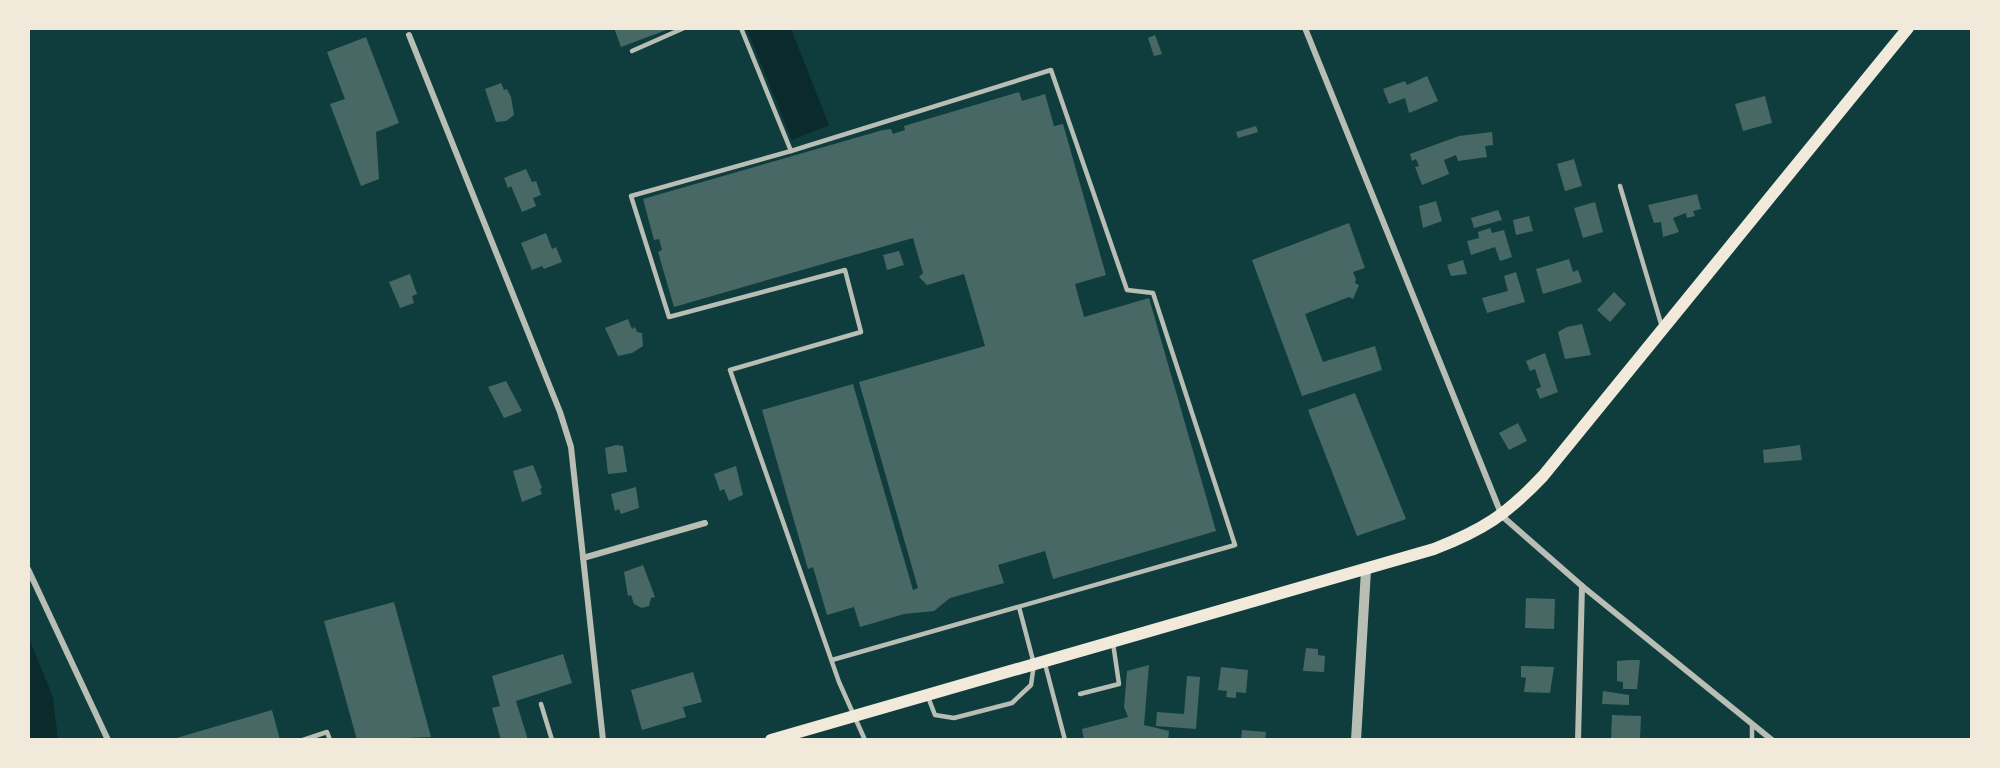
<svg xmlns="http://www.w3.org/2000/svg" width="2000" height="768" font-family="'Source Sans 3',sans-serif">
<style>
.water{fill:#0a2a2b}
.building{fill:#486865}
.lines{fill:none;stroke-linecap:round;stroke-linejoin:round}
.service{stroke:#b8beb3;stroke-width:4.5}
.minor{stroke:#b8beb3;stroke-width:6}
.tertiary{stroke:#b8beb3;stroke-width:10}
.secondary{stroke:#f1e9da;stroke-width:12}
</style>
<rect width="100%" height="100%" fill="#0f3d3e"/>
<g class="water">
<polygon points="747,29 791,29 829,125 792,140"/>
<polygon points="28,636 53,697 58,739 29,739"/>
</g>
<g class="building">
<polygon points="614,28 669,28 669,29 621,47"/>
<polygon points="1155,35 1162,54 1154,56 1148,38"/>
<polygon points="366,37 399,123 376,132 379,179 361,186 330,104 345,99 327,52"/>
<polygon points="1427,76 1438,101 1409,113 1405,98 1389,104 1383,89 1405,81 1407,85"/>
<polygon points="501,83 504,90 507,89 511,97 514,115 506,121 496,122 485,89"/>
<polygon points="1019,92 1022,101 1045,94 1054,126 1063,124 1106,275 1075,284 1084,317 1149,298 1216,531 1053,579 1045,551 998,565 1004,583 950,598 934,611 904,614 860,627 854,607 827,615 813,567 808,569 762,410 853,384 913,590 918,588 859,382 985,346 964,274 927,285 919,277 923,273 913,238 674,307 658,252 662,250 659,239 654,240 643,199 883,130 891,129 893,134 905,130 904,126"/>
<polygon points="1765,96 1772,123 1743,131 1735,104"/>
<polygon points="1256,126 1258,132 1238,138 1236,132"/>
<polygon points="1492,132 1493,145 1485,146 1487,157 1458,161 1456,155 1444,160 1449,174 1422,185 1415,167 1419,166 1416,159 1412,161 1410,154 1459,136"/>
<polygon points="1574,159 1582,186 1565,191 1557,164"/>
<polygon points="526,169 532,182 536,181 541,195 533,198 536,206 522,212 511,186 508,188 504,178"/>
<polygon points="1697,194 1701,209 1693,211 1695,216 1687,218 1686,213 1673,218 1679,232 1663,237 1661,222 1654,223 1648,205"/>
<polygon points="1436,201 1442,221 1423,228 1419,206"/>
<polygon points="1595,202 1603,232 1583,238 1574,208"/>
<polygon points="1498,210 1502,220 1474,228 1471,218"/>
<polygon points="1529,216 1533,231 1516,235 1513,220"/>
<polygon points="1349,223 1365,268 1353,272 1356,279 1355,283 1359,285 1353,299 1349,297 1305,314 1323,362 1375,346 1382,370 1302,396 1252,260"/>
<polygon points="1490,228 1492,233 1504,230 1512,257 1500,261 1495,247 1471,255 1467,241 1479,238 1478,232"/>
<polygon points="546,233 552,249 556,247 562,262 544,269 542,266 532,270 521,243"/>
<polygon points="899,251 904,265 887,270 883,255"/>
<polygon points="1569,259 1573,272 1578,270 1582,282 1543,294 1536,269"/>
<polygon points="1463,260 1467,274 1451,276 1447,265"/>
<polygon points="1516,272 1525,302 1487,313 1482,298 1508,291 1504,276"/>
<polygon points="410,274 417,294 412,296 414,303 400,308 389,282"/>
<polygon points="1614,292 1626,304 1610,322 1597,310"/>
<polygon points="628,319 632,329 635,327 637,332 642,333 643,346 632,353 618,356 605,328"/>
<polygon points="1582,324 1591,355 1565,359 1558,332 1567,327"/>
<polygon points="1545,353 1558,392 1540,399 1536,389 1541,387 1535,369 1530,371 1526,361"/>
<polygon points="506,381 522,411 504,418 488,387"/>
<polygon points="1355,393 1406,519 1357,536 1308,410"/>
<polygon points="1518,423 1527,441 1509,450 1499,433"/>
<polygon points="616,445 623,446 627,472 608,474 605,448"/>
<polygon points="1800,445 1802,460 1764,463 1763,450"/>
<polygon points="533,465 542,488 540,489 542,494 522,502 513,471"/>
<polygon points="736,466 743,495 729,501 724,489 720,491 714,474"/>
<polygon points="636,487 639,508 621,514 619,509 615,511 611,494"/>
<polygon points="643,565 655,597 651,598 649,606 642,608 634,604 631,595 628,596 624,572"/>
<polygon points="1526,598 1555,599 1554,629 1525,628"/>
<polygon points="394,602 431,737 357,740 324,621"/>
<polygon points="1306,648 1318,649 1318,655 1325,656 1324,672 1303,671"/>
<polygon points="563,654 572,683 516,701 528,740 501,740 492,708 500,706 492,676"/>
<polygon points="1631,660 1640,660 1637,689 1623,689 1623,682 1617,681 1617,661"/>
<polygon points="1149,665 1144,725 1169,731 1168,740 1084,740 1082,729 1128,717 1124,707 1127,671"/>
<polygon points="1521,666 1554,667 1550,693 1524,692 1526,678 1521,677"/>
<polygon points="1221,667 1248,670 1246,693 1236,692 1236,698 1226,697 1227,691 1218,690"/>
<polygon points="693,672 702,702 683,707 686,717 642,730 631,690"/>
<polygon points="1187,676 1200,677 1196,729 1156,726 1157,712 1184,714"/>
<polygon points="1603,691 1629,695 1629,705 1602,704"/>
<polygon points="272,710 280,740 173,740 173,739"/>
<polygon points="1612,715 1641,716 1640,740 1611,740"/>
<polygon points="1242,730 1266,732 1265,740 1241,740"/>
</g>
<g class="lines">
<g class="service">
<polyline points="741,28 791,151 631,196 669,317 845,270 861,332 730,370 839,682 865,740"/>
<polyline points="632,51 684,28"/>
<polyline points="791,151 1051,70 1127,290 1153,293 1235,545 832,660"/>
<polyline points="1620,186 1662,327"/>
<polyline points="1045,664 1065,740"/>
<polyline points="1080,694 1119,684 1113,643"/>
<polyline points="928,697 935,715 954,718 1012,703 1031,685 1034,664 1019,607"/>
<polyline points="541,704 552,740"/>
<polyline points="303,740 327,732 330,740"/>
<polyline points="1752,740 1752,724"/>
</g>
<g class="minor">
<polyline points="1305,28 1502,516 1582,586 1772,740"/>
<polyline points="409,35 560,412 571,447 603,740"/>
<polyline points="583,558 705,523"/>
<polyline points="28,569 108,740"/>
<polyline points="1578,740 1582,586"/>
</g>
<polyline class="tertiary" points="1356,740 1366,570"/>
<path class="secondary" d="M771,740l663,-191c49,-19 72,-34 109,-73l365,-448"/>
</g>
<rect width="2000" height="768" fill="none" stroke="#f1e9da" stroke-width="60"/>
</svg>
